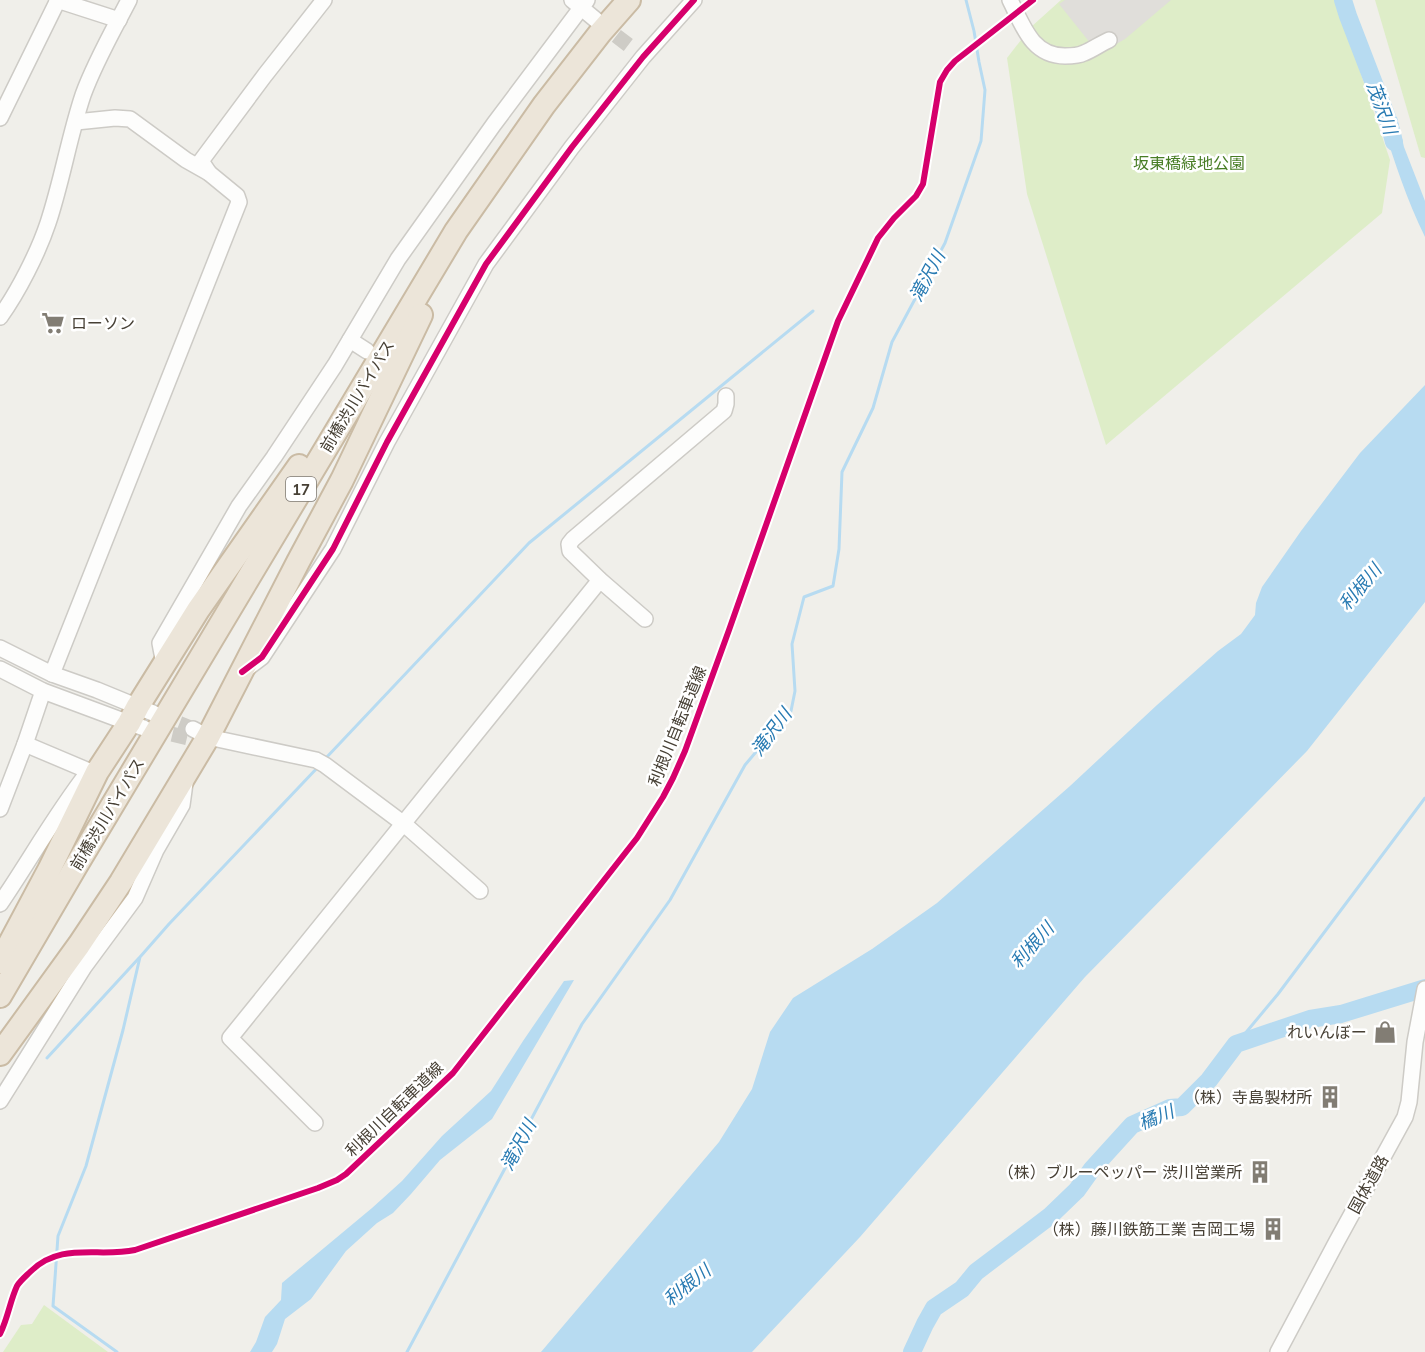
<svg xmlns="http://www.w3.org/2000/svg" width="1425" height="1352" font-family="Mulish,'Noto Sans JP',sans-serif">
<style>
.green{fill:#deedc8}
.parking{fill:#e0deda}
.water{fill:#b7dbf1}
.lines{fill:none;stroke-linecap:round;stroke-linejoin:round}
.stream{stroke:#b7dbf1;stroke-width:3}
.river{stroke:#b7dbf1;stroke-width:18}
.minor-tunnel{stroke:#ceccc6;stroke-width:15;stroke-dasharray:15 8;stroke-linecap:butt}
.minor-casing{stroke:#cdcbc6;stroke-width:18}
.highway-casing{stroke:#cabba4;stroke-width:26}
.minor{stroke:#fdfdfc;stroke-width:15}
.highway{stroke:#ece5d9;stroke-width:22}
.cycleway-casing{stroke:#fff;stroke-width:10}
.cycleway{stroke:#d6006c;stroke-width:6}
.labels{text-anchor:middle;dominant-baseline:central;stroke-width:5;stroke-linejoin:round;paint-order:stroke}
.shield{fill:#fff;stroke:#7e7972;stroke-width:1.5}
.shield-label{font-size:15px;font-weight:bold;fill:#474035}
.park-label{font-size:16px;fill:#487d25;stroke:#fff}
.poi-label{font-size:16px;fill:#474035;stroke:#fff;text-anchor:end}
.street-label{font-size:16px;fill:#474035;stroke:#fff}
.water-label{font-size:18px;font-style:italic;fill:#277ab2;stroke:#fff}
</style>
<rect width="100%" height="100%" fill="#f0efea"/>
<g class="green">
<polygon points="1061,0 1336,0 1390,160 1382,213 1106,445 1027,194 1007,58 1031,27"/>
<polygon points="1375,0 1425,0 1425,158 1421,157"/>
<polygon points="44,1305 108,1352 3,1352 21,1325 32,1324"/>
</g>
<polygon class="parking" points="1065,0 1171,0 1125,39 1099,54 1059,4"/>
<g class="water">
<path d="M1397,117l7,30 21,54v36c-18,-37 -31,-76 -43,-115z"/>
<polygon points="1425,385 1425,602 1307,751 1085,977 860,1237 752,1352 541,1352 719,1142 752,1089 770,1032 793,998 872,949 937,903 1070,786 1157,705 1218,651 1241,634 1255,615 1256,603 1262,587 1301,531 1360,453"/>
<polygon points="574,980 492,1119 440,1160 411,1194 393,1213 377,1223 346,1251 311,1299 285,1319 277,1344 272,1352 250,1352 256,1342 265,1317 281,1300 282,1283 372,1208 402,1181 442,1136 491,1091 523,1041 564,981"/>
</g>
<g class="lines">
<g class="stream">
<polyline points="325,759 529,543 813,311"/>
<polyline points="1233,1048 1278,994 1425,798"/>
<polyline points="47,1058 139,958"/>
<polyline points="117,1352 53,1306 58,1236 86,1166 123,1030 140,957 169,924 319,766"/>
<polyline points="407,1352 582,1024 670,900 745,765 761,746 772,736 791,711 795,691 792,644 804,597 833,586 839,549 842,472 873,408 892,342 945,243 981,141 985,90 979,62 974,31 966,0"/>
</g>
<g class="river">
<polyline points="1343,0 1348,16 1388,120 1394,142"/>
<polyline points="912,1352 925,1324 934,1308 962,1289 976,1272 1050,1216 1077,1190 1092,1169 1132,1125 1170,1108 1182,1107 1209,1080 1236,1044 1310,1019 1341,1014 1425,988"/>
</g>
<g class="minor-tunnel">
<polyline points="598,22 631,47"/>
<polyline points="158,715 193,729"/>
<polyline points="150,729 188,738"/>
</g>
<g class="minor-casing">
<g id="minor">
<polyline points="57,0 119,20"/>
<polyline points="572,0 596,20"/>
<path d="M1010,0c13,26 22,56 55,56 6,0 13,0 19,-3 8,-3 16,-9 25,-13"/>
<polyline points="0,118 58,0"/>
<polyline points="209,173 201,161 265,75 324,0"/>
<path d="M0,317c18,-25 38,-64 48,-94 14,-42 21,-86 35,-128 12,-33 30,-64 46,-95"/>
<polyline points="350,340 367,351"/>
<polyline points="645,619 600,580 570,551 569,544 573,539 724,411 726,404 726,396"/>
<polyline points="0,648 52,674 97,690 153,713"/>
<polyline points="164,664 160,643 239,506 274,457 335,365 398,259 494,124 587,0"/>
<polyline points="0,669 43,691 129,723 144,728"/>
<polyline points="245,670 262,657 333,549 387,442 486,264 572,147 643,57 694,0"/>
<polyline points="52,674 239,202 237,196 209,173 186,160 130,119 115,118 76,122"/>
<polyline points="193,729 208,737 316,760 325,765 404,824 480,891"/>
<polyline points="25,744 89,771"/>
<polyline points="0,809 25,744 43,691"/>
<path d="M0,904c30,-44 56,-91 89,-133h1"/>
<polyline points="0,1101 84,967 135,898 156,850 182,805 185,783"/>
<polyline points="315,1123 230,1038 600,580"/>
<polyline points="1278,1352 1337,1241 1405,1117 1409,1102 1415,1042 1425,989"/>
</g>
</g>
<g class="highway-casing">
<g id="highway">
<polyline points="0,962 49,870 97,772 129,723 138,706 198,610 299,466"/>
<polyline points="0,996 76,866 456,231 544,105 600,33 629,0"/>
<polyline points="0,1054 79,945 121,882 208,737 298,562 342,480 421,315"/>
</g>
</g>
<use href="#minor" class="minor"/>
<use href="#highway" class="highway"/>
<g class="cycleway-casing">
<g id="cycleway">
<polyline points="242,672 262,657 333,549 387,442 486,264 572,147 643,57 694,0"/>
<path d="M0,1334c8,-16 10,-33 17,-48 3,-5 9,-10 13,-14 31,-31 68,-14 105,-22l183,-62 19,-8 9,-6 107,-101 184,-235 26,-41 10,-19 12,-27 44,-121 109,-309 40,-83 16,-20 22,-22 7,-12 17,-102 7,-12 8,-9 78,-61"/>
</g>
</g>
<use href="#cycleway" class="cycleway"/>
</g>
<defs>
<g id="supermarket-bare" transform="scale(1.8)"><path d="M-6-5.5h2.5l.6 2H6L4.5 2H-2.5L-4.4-4H-6ZM-1.5 3.2a1.3 1.3 0 1 0 .1 0ZM3 3.2a1.3 1.3 0 1 0 .1 0Z" fill="#827d74" stroke="#fff" stroke-width="2.5" paint-order="stroke"/></g>
<g id="shop-bare" transform="scale(1.8)"><path d="M-5-2.5h2.3a2.7 3.5 0 0 1 5.4 0H5L5.5 6h-11ZM-1.5-2.5h3a1.5 2.3 0 0 0-3 0Z" fill="#827d74" stroke="#fff" stroke-width="2.5" paint-order="stroke"/></g>
<g id="building-bare" transform="scale(1.8)"><path d="M-4-6H4V6H1V3H-1V6H-4ZM-2.5-4.3h1.7v1.8h-1.7ZM.8-4.3h1.7v1.8H.8ZM-2.5-1h1.7V.8h-1.7ZM.8-1h1.7V.8H.8Z" fill="#827d74" stroke="#fff" stroke-width="2.5" paint-order="stroke"/></g>
</defs>
<g fill-rule="evenodd">
<use href="#supermarket-bare" x="53" y="323"/>
<use href="#shop-bare" x="1385" y="1032"/>
<use href="#building-bare" x="1330" y="1097"/>
<use href="#building-bare" x="1260" y="1172"/>
<use href="#building-bare" x="1273" y="1229"/>
</g>
<g class="labels">
<rect class="shield" x="286" y="477" width="30" height="24" rx="4.5"/>
<g class="shield-label">
<text x="301" y="489">17</text>
</g>
<g class="park-label">
<text x="1189" y="163">坂東橋緑地公園</text>
</g>
<g class="poi-label">
<text x="71" y="323" text-anchor="start">ローソン</text>
<text x="1367" y="1032">れいんぼー</text>
<text x="1312" y="1097">（株）寺島製材所</text>
<text x="1242" y="1172">（株）ブルーペッパー 渋川営業所</text>
<text x="1255" y="1229">（株）藤川鉄筋工業 吉岡工場</text>
</g>
<g class="street-label">
<text transform="translate(357 396) rotate(-59)">前橋渋川バイパス</text>
<text transform="translate(677 726) rotate(-68)">利根川自転車道線</text>
<text transform="translate(107 814) rotate(-59)">前橋渋川バイパス</text>
<text transform="translate(394 1109) rotate(-44)">利根川自転車道線</text>
<text transform="translate(1368 1184) rotate(-61)">国体道路</text>
</g>
<g class="water-label">
<text transform="translate(1382 108) rotate(70)">茂沢川</text>
<text transform="translate(927 276) rotate(-62)">滝沢川</text>
<text transform="translate(1360 587) rotate(-50)">利根川</text>
<text transform="translate(771 732) rotate(-53)">滝沢川</text>
<text transform="translate(1032 945) rotate(-48)">利根川</text>
<text transform="translate(1156 1117) rotate(-22)">橘川</text>
<text transform="translate(518 1145) rotate(-62)">滝沢川</text>
<text transform="translate(687 1285) rotate(-39)">利根川</text>
</g>
</g>
</svg>
